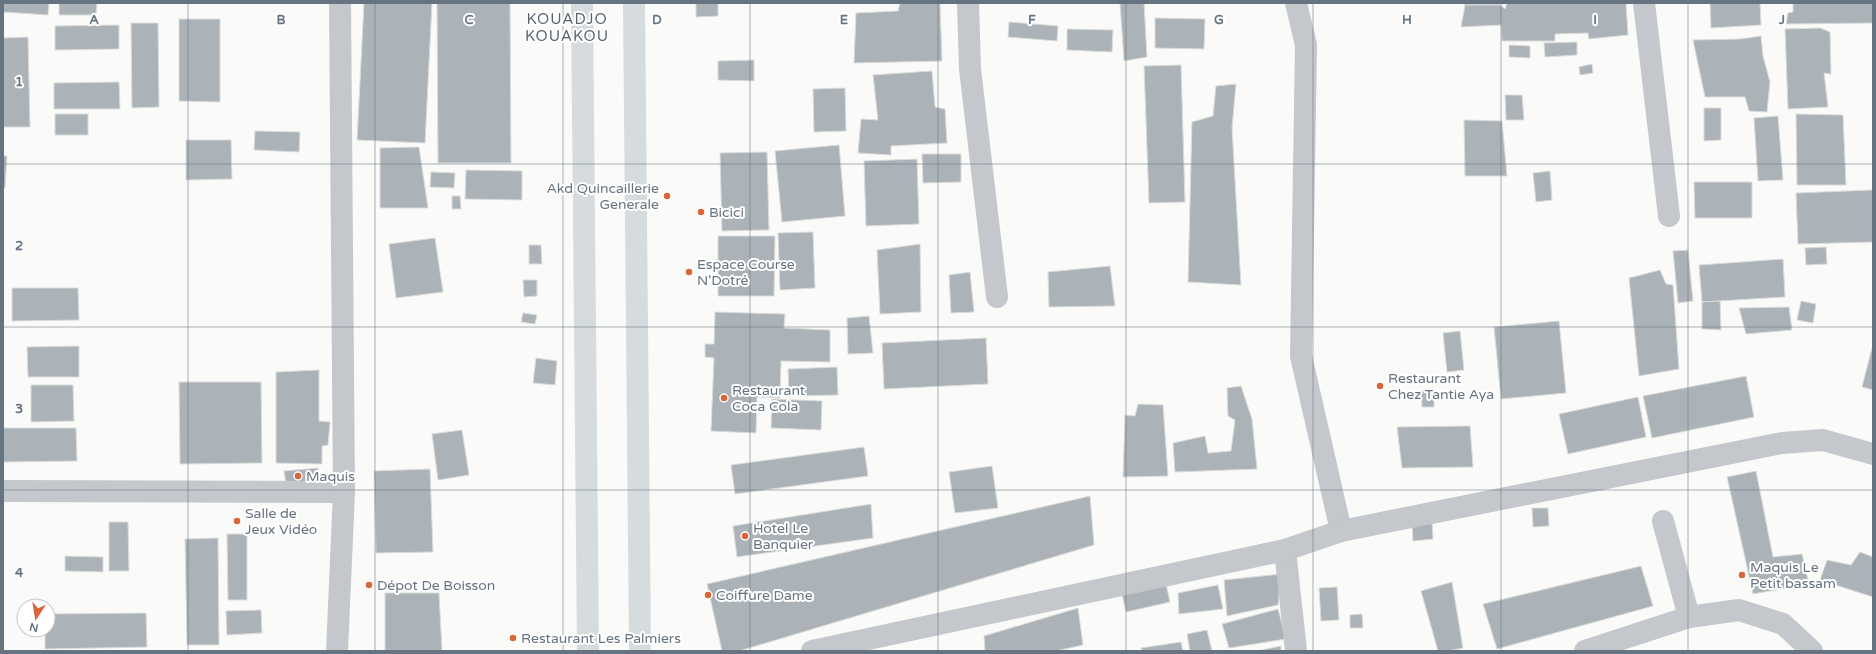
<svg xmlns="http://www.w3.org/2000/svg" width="1876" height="654" font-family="'Varela Round',sans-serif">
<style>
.building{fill:#abb2b8;stroke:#dcdcda}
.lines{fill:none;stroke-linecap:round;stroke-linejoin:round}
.minor{stroke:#c4c7cb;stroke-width:22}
.major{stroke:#d6dbde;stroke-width:22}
.grid{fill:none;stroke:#667481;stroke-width:1;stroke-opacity:0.55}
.poi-dot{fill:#d96538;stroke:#fff;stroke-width:1.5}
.labels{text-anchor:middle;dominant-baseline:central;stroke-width:4;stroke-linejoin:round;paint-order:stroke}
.poi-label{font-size:14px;fill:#667481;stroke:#fff;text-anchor:start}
.neighbourhood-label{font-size:15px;letter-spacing:1px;fill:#58636c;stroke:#fff}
.grid-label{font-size:13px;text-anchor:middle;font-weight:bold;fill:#667481;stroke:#fff;stroke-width:4;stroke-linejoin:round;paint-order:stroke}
</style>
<rect width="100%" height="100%" fill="#fafaf8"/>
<g class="building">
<polygon points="3,3 49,3 48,15 3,12"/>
<polygon points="59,3 97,3 96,15 59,15"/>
<polygon points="364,3 432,3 425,143 357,140"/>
<polygon points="437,3 510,3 511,163 438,163"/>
<polygon points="696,3 718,3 718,16 696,17"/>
<polygon points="900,3 940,3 942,61 854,63 856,13 898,11"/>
<polygon points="1120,3 1144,3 1147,57 1124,61"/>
<polygon points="1463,3 1499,3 1500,5 1465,5"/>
<polygon points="1507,3 1626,3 1628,35 1589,39 1588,33 1555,34 1555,41 1502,41 1501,25 1461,27 1465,5 1500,5 1505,9"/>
<polygon points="1710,3 1760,3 1761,25 1711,28"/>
<polygon points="1793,3 1873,3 1873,23 1786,24 1788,13 1793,12"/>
<polygon points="1155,18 1205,19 1204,49 1155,48"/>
<polygon points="179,19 220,19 220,102 179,101"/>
<polygon points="1009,22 1058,26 1057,41 1008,37"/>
<polygon points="131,23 158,23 159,107 132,108"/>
<polygon points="119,25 119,49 55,50 55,26"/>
<polygon points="1820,28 1830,32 1831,74 1824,73 1828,107 1788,109 1785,29"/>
<polygon points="1067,29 1113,30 1112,52 1067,50"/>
<polygon points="1761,36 1763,56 1770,82 1767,112 1749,111 1745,97 1705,97 1693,40 1740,39"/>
<polygon points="28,37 30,127 3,127 3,38"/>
<polygon points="1577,42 1577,55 1545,57 1544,43"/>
<polygon points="1509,45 1530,46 1530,58 1509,57"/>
<polygon points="754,60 754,81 718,80 718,61"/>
<polygon points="1592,64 1593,73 1580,75 1579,67"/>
<polygon points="1181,65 1185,202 1149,203 1144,66"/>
<polygon points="932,71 935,107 945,109 947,143 891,146 891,155 858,153 861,119 878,120 873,75"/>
<polygon points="119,82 120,109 54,109 54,83"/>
<polygon points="1236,84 1232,128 1241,285 1188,282 1192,122 1213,116 1216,86"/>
<polygon points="845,88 846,131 814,132 813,89"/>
<polygon points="1505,95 1522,95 1524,120 1506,120"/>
<polygon points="1704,108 1721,108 1721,140 1704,141"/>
<rect x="55" y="114" width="33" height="21"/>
<polygon points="1796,114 1843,115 1846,185 1797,185"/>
<polygon points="1778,116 1783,180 1758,181 1754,118"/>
<polygon points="1464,120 1502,121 1507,176 1465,176"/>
<polygon points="255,131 300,132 299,152 254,150"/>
<polygon points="186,140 231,140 232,179 186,180"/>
<polygon points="839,145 845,216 782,222 775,151"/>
<polygon points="419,147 428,208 380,208 380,148"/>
<polygon points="767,152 769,230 722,231 720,153"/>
<polygon points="922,154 961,154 961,182 923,183"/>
<polygon points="3,156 7,156 5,188 3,188"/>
<polygon points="917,159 919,224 866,226 864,161"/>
<polygon points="466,170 522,171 522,200 465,199"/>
<polygon points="1550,171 1552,200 1536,202 1533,173"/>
<polygon points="431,172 455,173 454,188 430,187"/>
<polygon points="1694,182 1752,182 1752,218 1695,218"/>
<polygon points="1873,190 1873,242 1798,244 1796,193"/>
<polygon points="452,196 460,196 461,209 452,209"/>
<polygon points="813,232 815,288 780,290 778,233"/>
<polygon points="718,236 775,236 774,296 718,296"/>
<polygon points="435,238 443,292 396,298 389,244"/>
<polygon points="920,244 921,312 880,314 877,250"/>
<polygon points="529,245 541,245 542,264 529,264"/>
<polygon points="1826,247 1827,264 1806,265 1805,248"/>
<polygon points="1688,250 1693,301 1678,303 1673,251"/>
<polygon points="1783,259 1785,297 1702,302 1699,265"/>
<polygon points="1110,266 1115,306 1049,307 1048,272"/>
<polygon points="1660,270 1666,284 1673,285 1679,369 1639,376 1629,278"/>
<polygon points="970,272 974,312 951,313 949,275"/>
<polygon points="523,280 537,280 537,296 524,297"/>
<polygon points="12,288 78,288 79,320 12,321"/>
<polygon points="1720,301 1721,330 1702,329 1702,302"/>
<polygon points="1801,301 1816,304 1813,323 1797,320"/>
<polygon points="1789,307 1792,330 1746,334 1739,308"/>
<polygon points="715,312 785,314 784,328 830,330 830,362 781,361 780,398 757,397 756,433 711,431 714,358 705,357 705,344 714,344"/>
<polygon points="523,313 537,315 535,324 521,322"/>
<polygon points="869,316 873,353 848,354 847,318"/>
<polygon points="1559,321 1566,393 1501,399 1494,327"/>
<polygon points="1460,331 1464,370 1447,372 1443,333"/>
<polygon points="986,338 988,384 884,389 882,343"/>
<polygon points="79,346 79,377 28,377 27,347"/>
<polygon points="1872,348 1873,348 1873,390 1862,387"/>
<polygon points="536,358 557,361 555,385 533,383"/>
<polygon points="837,367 838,395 789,396 788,369"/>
<polygon points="319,370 319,421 330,422 328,445 322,446 322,464 276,463 276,372"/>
<polygon points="1746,376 1754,417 1652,438 1643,396"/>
<polygon points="179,382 261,382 262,463 180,464"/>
<polygon points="31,385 73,385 74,421 31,422"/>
<polygon points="1241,386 1252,419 1257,469 1175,472 1173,443 1205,436 1208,453 1231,451 1235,420 1228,416 1227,388"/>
<polygon points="1434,390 1434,407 1422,407 1421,391"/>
<polygon points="1638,397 1646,437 1568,454 1559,414"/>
<polygon points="772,399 822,401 821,430 771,428"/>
<polygon points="1138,404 1163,405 1168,476 1123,477 1125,415 1135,416"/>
<polygon points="1470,426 1473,467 1402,468 1397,427"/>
<polygon points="3,428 76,428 77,461 3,462"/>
<polygon points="462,430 469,475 438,480 432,434"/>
<polygon points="864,447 868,476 735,494 731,465"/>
<polygon points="992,466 998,508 955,513 949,472"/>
<polygon points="318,468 319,483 286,483 284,471"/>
<polygon points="430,469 433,552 376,553 374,471"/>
<polygon points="1756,471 1773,557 1802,554 1809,584 1753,594 1727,477"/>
<polygon points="1090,496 1094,545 739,651 722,651 707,584"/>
<polygon points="871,504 873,538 737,557 733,526"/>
<polygon points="1532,508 1548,508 1549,526 1533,527"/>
<polygon points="1432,521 1433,539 1413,541 1412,523"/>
<polygon points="109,522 128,522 129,571 109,571"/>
<polygon points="227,534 247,534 247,600 228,600"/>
<polygon points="218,538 219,645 187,645 185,539"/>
<polygon points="1860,552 1873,557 1873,597 1820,580 1827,560 1851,565"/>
<polygon points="65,556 103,557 103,572 65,571"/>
<polygon points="1641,566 1653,606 1497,649 1483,604"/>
<polygon points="1281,574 1278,605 1227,616 1224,580"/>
<polygon points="1452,582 1463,648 1448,651 1438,651 1421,591"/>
<polygon points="1166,584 1170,602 1126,612 1122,594"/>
<polygon points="1218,585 1223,609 1179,614 1178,593"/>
<polygon points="1337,587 1339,620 1321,621 1319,588"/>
<polygon points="385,593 439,593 442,651 385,651"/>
<polygon points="1078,608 1083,645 1056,651 985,651 984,636"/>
<polygon points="1278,609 1286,639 1229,648 1222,624"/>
<polygon points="261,610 262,633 227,635 226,611"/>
<polygon points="146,613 147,647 45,649 45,630 48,630 48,614"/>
<polygon points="1362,614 1363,628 1350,628 1350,615"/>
<polygon points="1207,630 1212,651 1190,651 1187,634"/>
<polygon points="1181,642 1183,651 1142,651 1141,648"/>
<polygon points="1281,646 1281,651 1256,651"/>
</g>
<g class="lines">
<g class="minor">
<polyline points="968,3 970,69 997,297"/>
<polyline points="1296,3 1306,45 1301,356 1341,531"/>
<polyline points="1644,3 1669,216"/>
<polyline points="3,491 344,492"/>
<polyline points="1663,521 1689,617"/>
<polyline points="1285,550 1296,651"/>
<polyline points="337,651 344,492 340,3"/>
<polyline points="812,651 1285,550 1341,531 1782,443 1823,440 1873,454"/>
<polyline points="1585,651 1689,617 1739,610 1783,624 1812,651"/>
</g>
<g class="major">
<polyline points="582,3 588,651"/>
<polyline points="634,3 640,651"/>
</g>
</g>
<path class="grid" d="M188,3v648M375,3v648M563,3v648M750,3v648M938,3v648M1126,3v648M1313,3v648M1501,3v648M1688,3v648M3,164h1870M3,327h1870M3,490h1870"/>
<g class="poi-dot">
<circle cx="667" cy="196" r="4"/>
<circle cx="701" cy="212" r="4"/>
<circle cx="689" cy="272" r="4"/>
<circle cx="1380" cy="386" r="4"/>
<circle cx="724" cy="398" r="4"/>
<circle cx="298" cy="476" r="4"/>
<circle cx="237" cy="521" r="4"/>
<circle cx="745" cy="536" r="4"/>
<circle cx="1742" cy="575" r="4"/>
<circle cx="369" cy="585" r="4"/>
<circle cx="708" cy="595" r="4"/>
<circle cx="513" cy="638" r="4"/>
</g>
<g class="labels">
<g class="poi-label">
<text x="659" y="188" text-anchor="end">Akd Quincaillerie<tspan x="659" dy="16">Generale</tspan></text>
<text x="709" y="212">Bicici</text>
<text x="697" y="264">Espace Course<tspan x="697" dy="16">N'Dotré</tspan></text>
<text x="1388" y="378">Restaurant<tspan x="1388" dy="16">Chez Tantie Aya</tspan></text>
<text x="732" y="390">Restaurant<tspan x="732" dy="16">Coca Cola</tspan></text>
<text x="306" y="476">Maquis</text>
<text x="245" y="513">Salle de<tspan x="245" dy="16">Jeux Vidéo</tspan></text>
<text x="753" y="528">Hotel Le<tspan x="753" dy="16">Banquier</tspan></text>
<text x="1750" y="567">Maquis Le<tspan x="1750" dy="16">Petit bassam</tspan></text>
<text x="377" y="585">Dépot De Boisson</text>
<text x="716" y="595">Coiffure Dame</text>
<text x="521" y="638">Restaurant Les Palmiers</text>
</g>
<g class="neighbourhood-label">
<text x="567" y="19">KOUADJO<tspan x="567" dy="17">KOUAKOU</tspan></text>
</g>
</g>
<g class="grid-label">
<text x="94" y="24">A</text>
<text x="281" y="24">B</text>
<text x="469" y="24">C</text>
<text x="657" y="24">D</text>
<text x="844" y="24">E</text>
<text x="1032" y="24">F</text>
<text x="1219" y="24">G</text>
<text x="1407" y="24">H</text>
<text x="1595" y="24">I</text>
<text x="1782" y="24">J</text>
<text x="19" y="86">1</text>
<text x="19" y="250">2</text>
<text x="19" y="413">3</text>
<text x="19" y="577">4</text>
</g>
<rect width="1876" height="654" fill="none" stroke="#667481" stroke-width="8"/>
<g transform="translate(36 618) rotate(192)"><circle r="19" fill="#ffffff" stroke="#c2c7cd"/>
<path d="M0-3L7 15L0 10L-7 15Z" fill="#d96538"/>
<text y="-6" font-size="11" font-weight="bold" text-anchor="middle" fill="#667481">N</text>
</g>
</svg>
